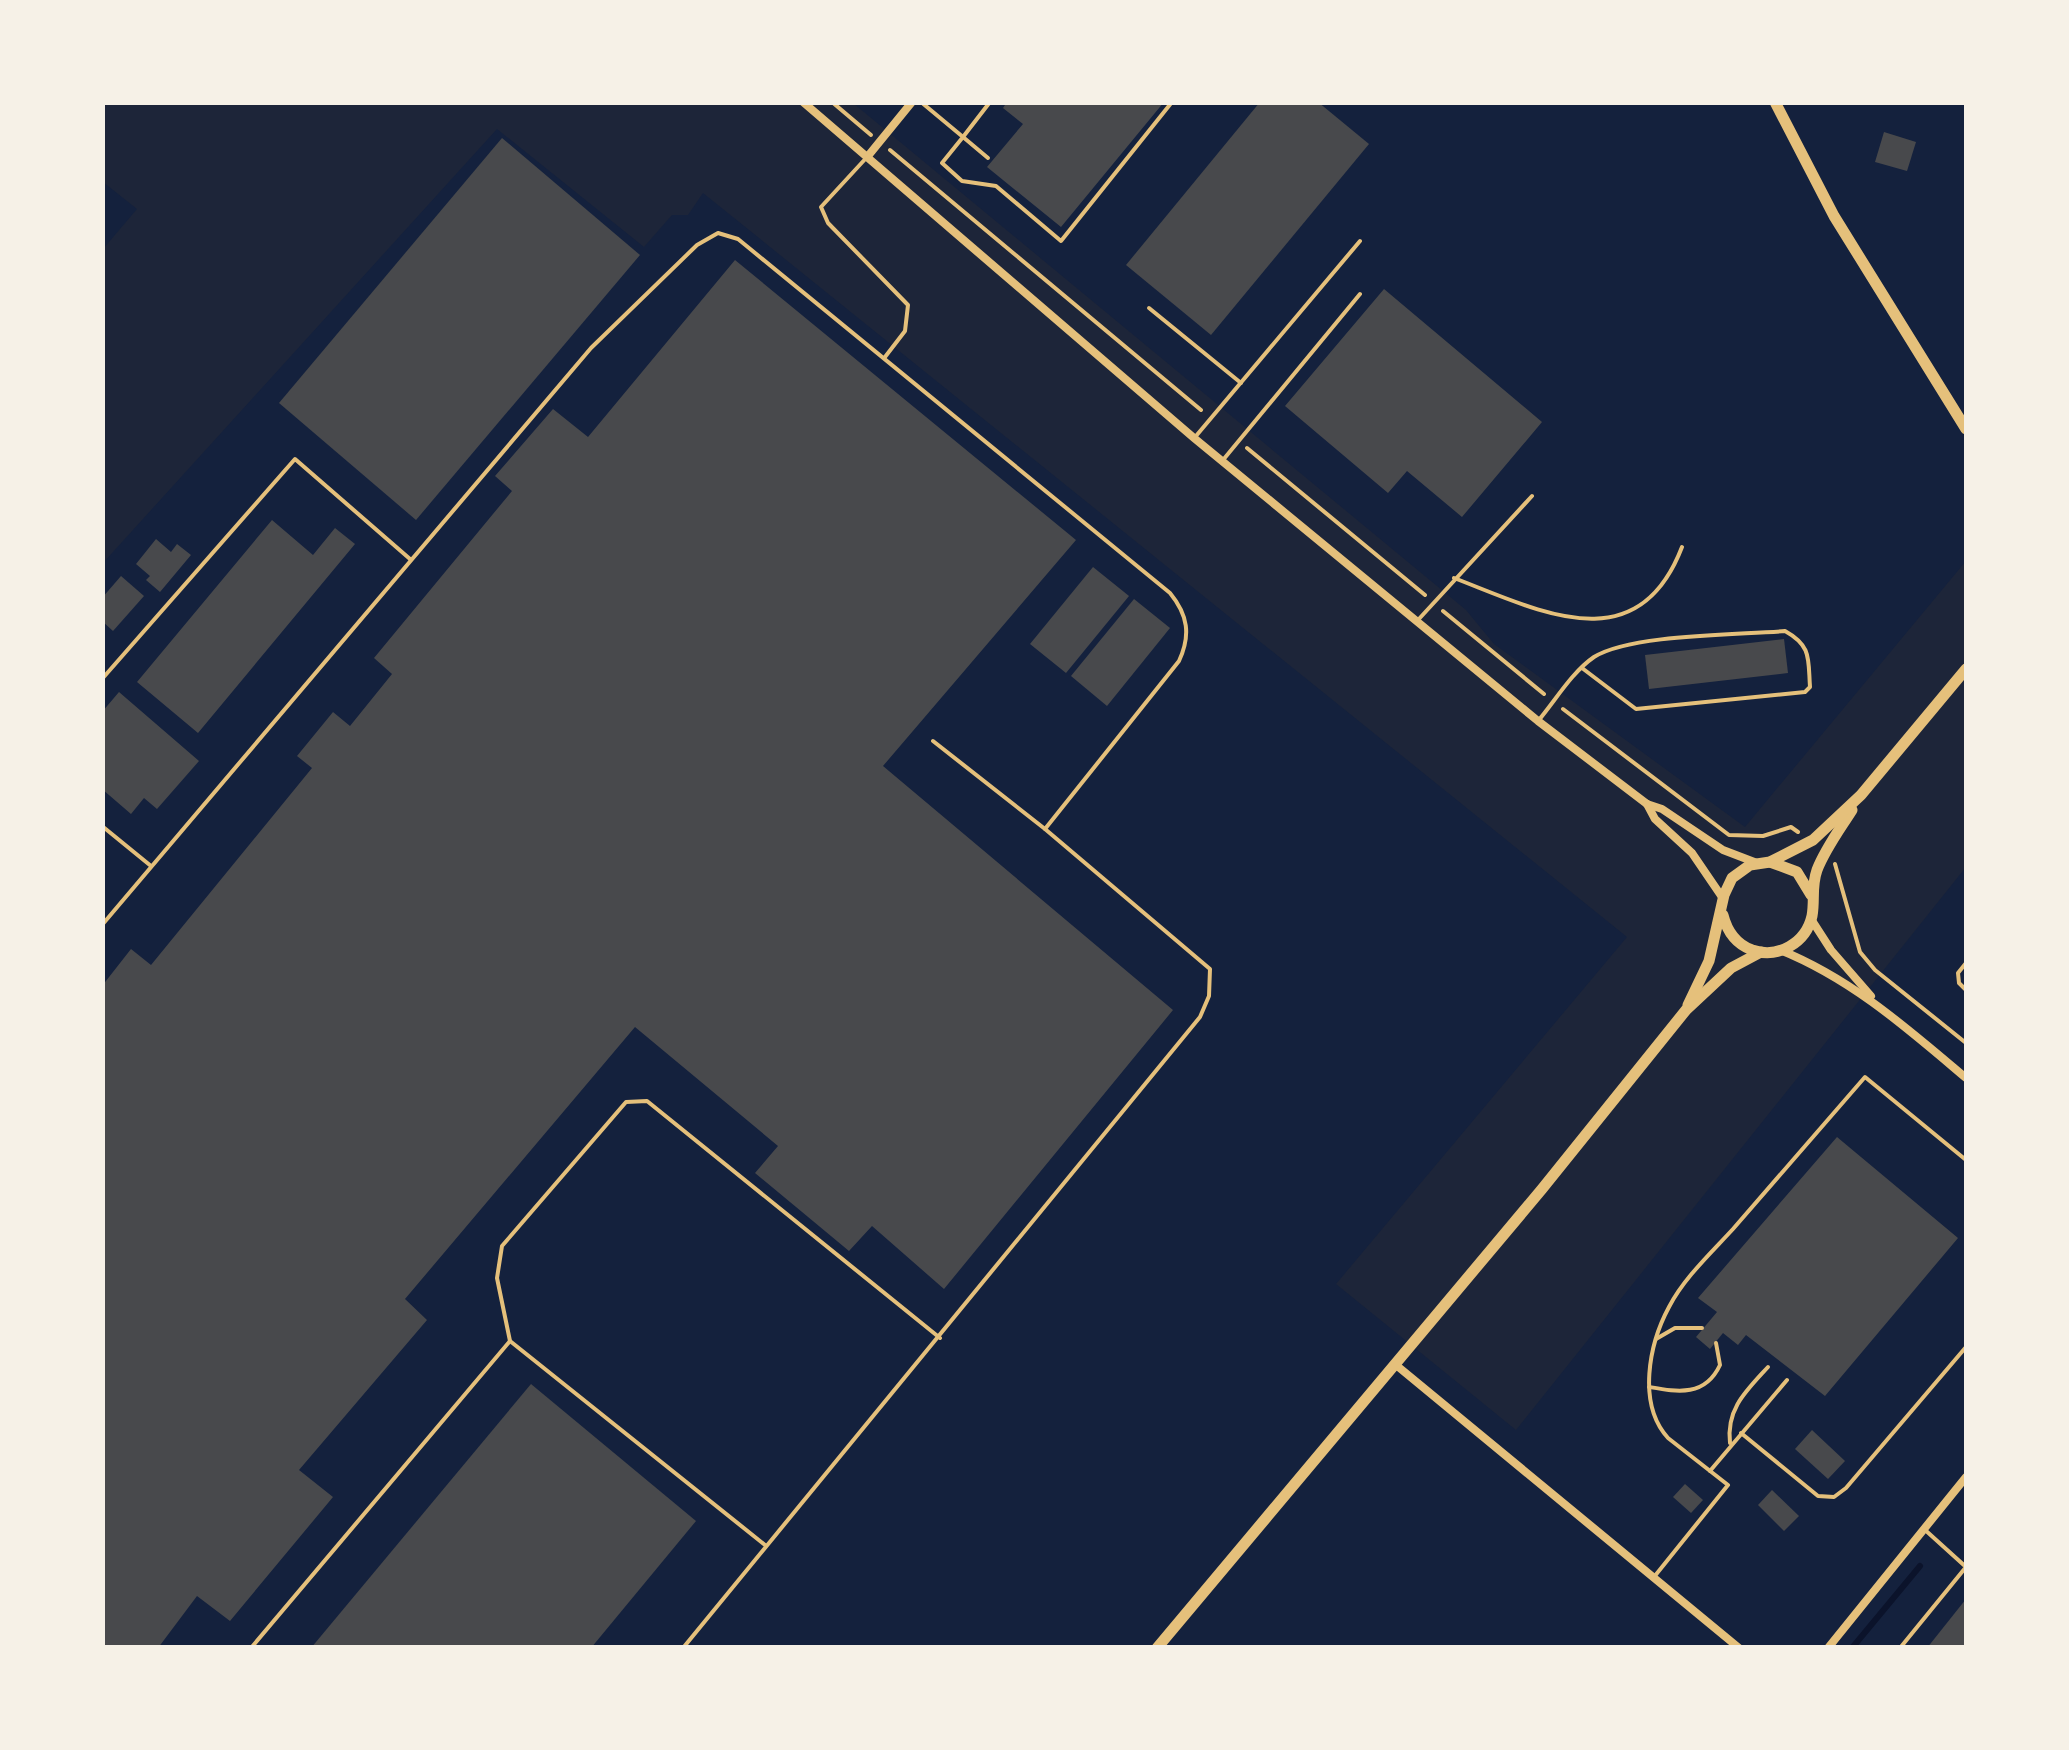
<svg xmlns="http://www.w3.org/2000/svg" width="2069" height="1750" font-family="'Crimson Pro',serif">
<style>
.green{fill:#1d2539}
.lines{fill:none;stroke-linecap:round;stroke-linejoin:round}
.stream{stroke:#0b132b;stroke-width:6}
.building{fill:#48494c}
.path{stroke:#e5c07b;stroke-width:4}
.service{stroke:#e5c07b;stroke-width:4}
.minor{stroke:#e5c07b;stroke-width:8}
.secondary{stroke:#e5c07b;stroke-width:11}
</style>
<rect width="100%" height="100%" fill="#14213d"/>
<polygon class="green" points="102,103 853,103 1466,610 1494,644 1745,827 1966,561 1966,867 1516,1430 1336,1284 1627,937 703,193 688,215 672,215 644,247 497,129 103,563 103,249 137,209 103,182"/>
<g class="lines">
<polyline class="stream" points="1852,1648 1920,1566"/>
</g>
<g class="building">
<polygon points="1007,102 1164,102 1061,227 987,167 1023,124 1003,108"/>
<polygon points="1260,102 1318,102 1369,144 1211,335 1126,265"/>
<polygon points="1884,132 1916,142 1907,171 1875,162"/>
<polygon points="502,138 640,255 416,520 279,403"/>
<polygon points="735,260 1076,540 883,766 1173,1010 944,1289 872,1226 849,1251 755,1173 778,1146 635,1027 405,1299 427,1320 299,1470 333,1497 230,1621 197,1596 158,1648 102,1648 102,986 131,949 151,965 312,768 297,756 333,712 350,726 392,674 374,658 512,491 495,476 553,409 588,437"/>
<polygon points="1384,289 1542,422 1462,517 1407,471 1388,493 1285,406"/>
<polygon points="272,520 313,555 335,528 355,544 198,733 137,682"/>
<polygon points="156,539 171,552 177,544 191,555 160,592 146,580 150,576 136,564"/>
<polygon points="1093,567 1129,596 1066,673 1030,644"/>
<polygon points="121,576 144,596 113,631 102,621 102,598"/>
<polygon points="1134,599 1170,628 1107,706 1071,676"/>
<polygon points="1784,639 1788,673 1649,689 1645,655"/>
<polygon points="119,692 199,761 157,809 144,798 131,814 102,789 102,712"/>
<polygon points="1837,1137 1958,1238 1825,1396 1746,1335 1738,1345 1723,1333 1710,1349 1696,1337 1717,1312 1698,1298"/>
<polygon points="531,1384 696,1521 591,1648 311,1648"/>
<polygon points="1812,1430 1845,1461 1828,1479 1795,1449"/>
<polygon points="1685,1484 1703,1500 1691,1513 1673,1497"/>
<polygon points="1772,1490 1799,1516 1784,1531 1758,1505"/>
<polygon points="1966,1599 1966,1648 1927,1648"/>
</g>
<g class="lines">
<g class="path">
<polyline points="832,102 871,135"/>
<polyline points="890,150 1201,410"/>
<polyline points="1247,448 1425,595"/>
<polyline points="1443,611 1544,694"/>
<polyline points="1563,709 1729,835 1763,836 1791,827 1798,832"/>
<polyline points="1835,864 1860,952 1875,970 1966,1043"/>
</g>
<g class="service">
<polyline points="921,102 963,137 942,163 962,181 996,186 1061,241 1172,102"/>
<polyline points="868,156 821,207 828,223 908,305 905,331 885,357"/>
<polyline points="988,158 963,137 990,102"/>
<polyline points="1149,308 1241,383"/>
<polyline points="1196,436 1360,241"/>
<polyline points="1223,460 1360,294"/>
<path d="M1454,578c84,32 183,86 228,-31"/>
<polyline points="1418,620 1532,496"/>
<polyline points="102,679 295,459 410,559"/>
<path d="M1538,721c17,-20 34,-49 56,-64 37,-23 144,-22 191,-26 27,15 23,28 25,56l-5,5 -169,17 -54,-41"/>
<polyline points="102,826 151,866"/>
<path d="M102,925l489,-577 106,-103 21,-12 20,6 432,354c18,22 21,42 9,68l-134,168"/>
<polyline points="1966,963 1958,973 1959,983 1966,990"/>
<polyline points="1656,1339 1675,1328 1702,1328"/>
<path d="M1649,1387c29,5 56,10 71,-22l-4,-22"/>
<polyline points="1741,1433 1818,1496 1834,1497 1846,1488 1966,1347"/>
<path d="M1730,1443c-4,-34 16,-52 38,-76"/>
<polyline points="1710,1471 1787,1380"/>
<polyline points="765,1545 510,1341 497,1278 502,1246 626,1102 647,1101 940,1338"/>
<path d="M1654,1577l74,-92 -60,-47c-31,-34 -19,-94 1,-131 15,-29 42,-54 64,-78 44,-51 88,-102 132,-152l101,83"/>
<polyline points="251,1648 510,1341"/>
<polyline points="683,1648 1200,1017 1209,996 1210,969 1045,829 933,741"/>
<polyline points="1900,1648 1966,1567 1924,1529"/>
</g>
<g class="minor">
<polyline points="803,102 1194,438 1538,721 1647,804 1662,809 1723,850 1757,863"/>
<polyline points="868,156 912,102"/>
<polyline points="1647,804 1655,819 1692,853 1722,897"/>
<polyline points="1811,919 1831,950 1871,996"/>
<path d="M1780,950c72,29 128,79 186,128"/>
<polyline points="1396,1365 1739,1648"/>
<polyline points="1828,1648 1966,1477"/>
</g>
<g class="secondary">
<polyline points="1775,102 1834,216 1966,429"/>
<polyline points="1770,862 1797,872 1811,895"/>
<path d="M1723,915c4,16 13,29 29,35 26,9 54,-7 60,-34 3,-16 -1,-29 5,-46 8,-21 23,-41 35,-60"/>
<polyline points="1688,1005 1709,961 1724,895 1732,878 1750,865 1770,862 1813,840 1861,795 1966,669"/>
<polyline points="1157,1648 1542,1189 1686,1010 1731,968 1761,952"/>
</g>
</g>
<rect width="2069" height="1750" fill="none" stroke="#f6f1e7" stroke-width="210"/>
</svg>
